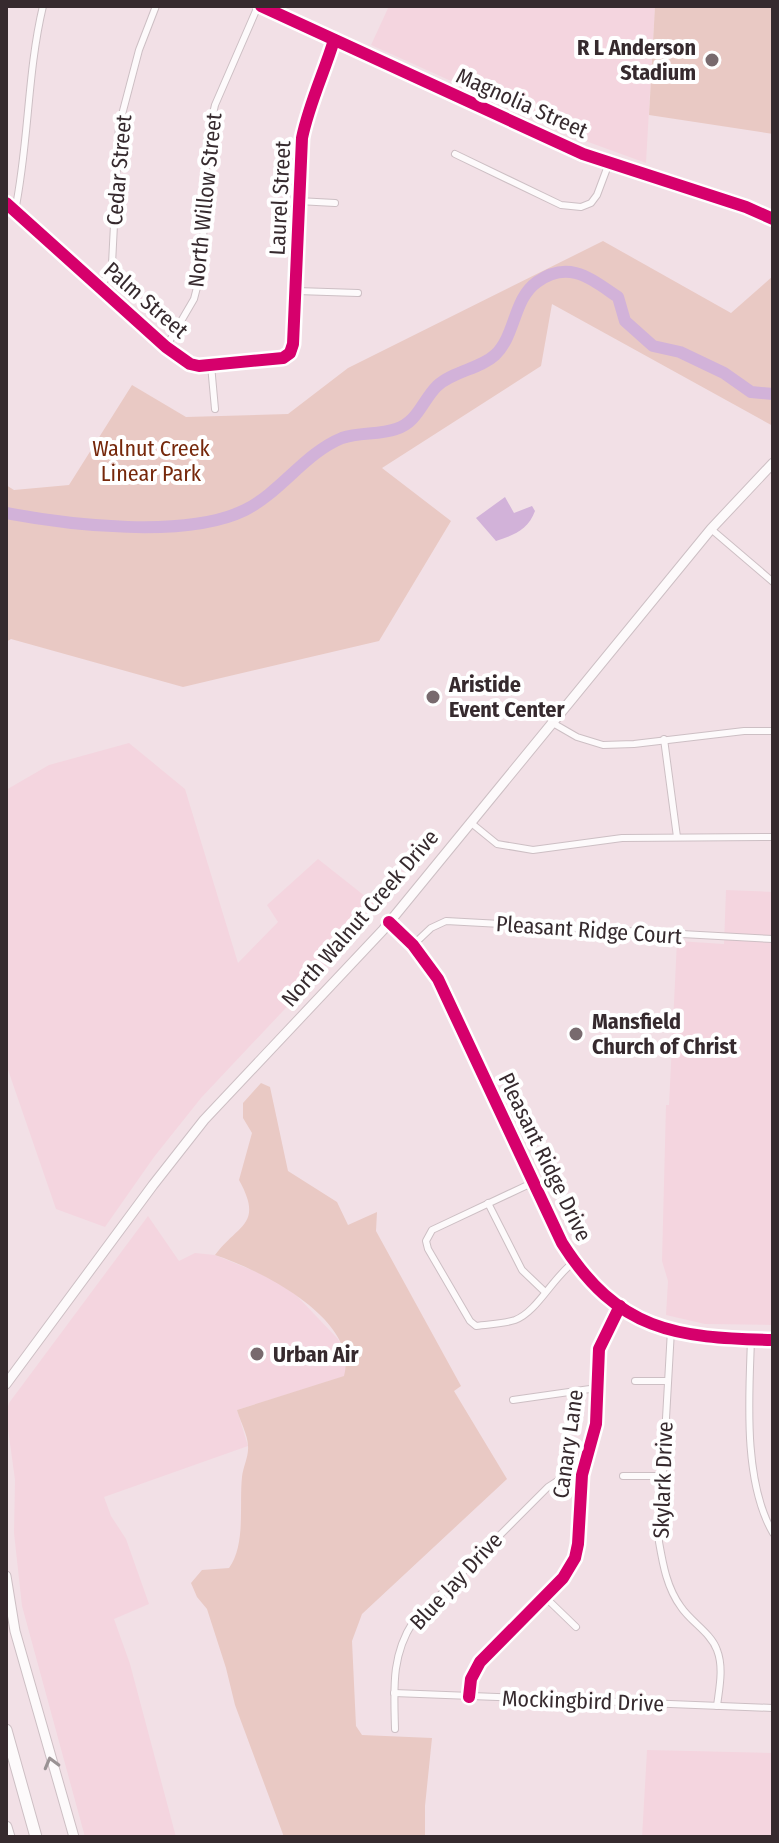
<svg xmlns="http://www.w3.org/2000/svg" width="779" height="1843" font-family="'Fira Sans Condensed',sans-serif">
<style>
.built{fill:#f4d5df}
.green{fill:#e9c9c4}
.water{fill:#d2b2d9}
.lines{fill:none;stroke-linecap:round;stroke-linejoin:round}
.river{stroke:#d2b2d9;stroke-width:12}
.minor-casing{stroke:#cdbfc4;stroke-width:8}
.tertiary-casing{stroke:#cdbfc4;stroke-width:10}
.secondary-casing{stroke:#cdbfc4;stroke-width:11}
.motorway-casing{stroke:#cdbfc4;stroke-width:13}
.minor{stroke:#fdfafb;stroke-width:6}
.tertiary{stroke:#fdfafb;stroke-width:8}
.secondary{stroke:#fdfafb;stroke-width:9}
.motorway{stroke:#fdfafb;stroke-width:11}
.cycleway-casing{stroke:#fff;stroke-width:17}
.cycleway{stroke:#d6006c;stroke-width:12}
.oneway{stroke:#9a9294}
.poi-dot{fill:#786a6e;stroke:#fff;stroke-width:3}
.labels{text-anchor:middle;dominant-baseline:central;stroke-width:8;stroke-linejoin:round;paint-order:stroke}
.poi-label{font-size:22px;font-weight:bold;fill:#362a2e;stroke:#fff;text-anchor:start}
.street-label{font-size:22px;fill:#362a2e;stroke:#fff}
.park-label{font-size:22px;fill:#76280b;stroke:#fff}
</style>
<rect width="100%" height="100%" fill="#f2e0e6"/>
<g class="built">
<polygon points="389,6 655,6 646,163 580,139 371,45"/>
<polygon points="129,743 185,789 238,963 278,922 267,905 318,859 380,908 201,1098 154,1157 105,1227 56,1209 6,1064 6,790 49,765"/>
<polygon points="726,890 773,892 773,1325 705,1324 666,1315 668,1281 662,1261 666,1105 669,1105 677,941 724,944"/>
<polygon points="148,1216 179,1261 195,1253 215,1255 269,1277 296,1295 338,1339 348,1362 345,1376 237,1410 248,1446 104,1497 111,1516 126,1539 149,1604 114,1619 130,1664 176,1837 85,1837 22,1606 14,1533 15,1480 6,1414 9,1403"/>
<polygon points="647,1750 773,1753 773,1837 642,1837"/>
</g>
<g class="green">
<polygon points="655,6 773,6 773,134 649,115"/>
<polygon points="603,241 731,313 773,276 773,426 552,304 541,366 382,468 451,521 379,641 183,687 11,639 6,642 6,485 14,490 69,485 132,385 186,417 288,414 348,368"/>
<path d="M261,1083l9,4 18,84 49,31 11,23 29,-13 -1,19 85,155 -7,5 53,88 -145,135 -10,27 4,85 6,9 70,3 -7,68v31h-141l-49,-132 -9,-37 -19,-59 -10,-12 -6,-14 11,-13 27,-2c17,-23 10,-63 13,-91 1,-10 7,-21 6,-31 0,-11 -8,-25 -11,-36l107,-34c16,-57 -86,-107 -129,-121 23,-31 49,-30 24,-75l13,-47 -9,-15v-15z"/>
</g>
<path class="water" d="M505,497l9,16 18,-7 3,5c-7,19 -21,24 -39,30l-20,-23z"/>
<g class="lines">
<path class="river" d="M6,513c64,12 180,26 239,-3 36,-18 60,-57 97,-72 17,-6 37,-3 54,-9 22,-7 26,-28 41,-43 16,-15 43,-17 58,-31 21,-20 18,-56 42,-73 32,-23 54,-3 81,15l7,24 28,25 27,6 44,21 27,19 22,2"/>
<g class="minor-casing">
<g id="minor">
<polyline points="455,154 561,205 581,207 591,203 597,195 609,163"/>
<polyline points="298,201 335,203"/>
<path d="M6,203l160,144 24,17 9,2 84,-8 7,-5 3,-9 9,-206c7,-34 22,-65 32,-98"/>
<path d="M15,211c14,-68 12,-138 28,-205"/>
<polyline points="99,287 109,275 112,264 119,126 139,50 156,6"/>
<polyline points="297,291 358,293"/>
<polyline points="166,347 194,299 202,268 207,140 215,105 258,6"/>
<polyline points="211,365 215,409"/>
<polyline points="711,529 773,582"/>
<polyline points="551,722 577,737 603,745 634,744 744,731 773,731"/>
<polyline points="664,739 677,837"/>
<polyline points="470,822 497,844 533,850 622,838 773,837"/>
<polyline points="413,945 431,928 446,921 773,939"/>
<path d="M534,1182l-102,48 -6,11 2,8 42,72 6,5c13,-2 27,-2 39,-6 22,-8 38,-43 59,-58"/>
<polyline points="488,1203 522,1270 545,1292"/>
<path d="M671,1330l-12,212c4,23 8,46 22,65 10,15 30,26 36,43 7,18 2,39 0,56"/>
<path d="M751,1340c-2,57 -8,141 22,193"/>
<polyline points="635,1381 666,1381"/>
<polyline points="513,1400 597,1388"/>
<polyline points="623,1476 662,1476"/>
<polyline points="545,1597 576,1627"/>
<polyline points="394,1693 773,1708"/>
<polyline points="469,1697 471,1679 480,1662 563,1578 575,1558 578,1544 582,1475 596,1424 599,1349 620,1306"/>
<path d="M395,1729c-1,-40 -4,-73 18,-107l135,-135 17,-11 17,-1"/>
</g>
</g>
<g class="tertiary-casing">
<g id="tertiary">
<polyline points="261,6 583,154 746,207 773,219"/>
<path d="M389,922l24,23 25,34 124,264c56,88 113,95 211,97"/>
</g>
</g>
<g class="secondary-casing">
<g id="secondary">
<polyline points="6,1384 153,1185 204,1120 383,930 711,529 773,463"/>
<polyline points="6,1576 15,1631 74,1837"/>
</g>
</g>
<g class="motorway-casing">
<g id="motorway">
<polyline points="6,1730 36,1837"/>
<polyline points="6,1827 9,1837"/>
</g>
</g>
<use href="#minor" class="minor"/>
<use href="#tertiary" class="tertiary"/>
<use href="#secondary" class="secondary"/>
<use href="#motorway" class="motorway"/>
<g class="cycleway-casing">
<g id="cycleway">
<polyline points="261,6 583,154 746,207 773,219"/>
<path d="M6,203l160,144 24,17 9,2 84,-8 7,-5 3,-9 9,-206c7,-34 22,-65 32,-98"/>
<path d="M389,922l24,23 25,34 124,264c56,88 113,95 211,97"/>
<polyline points="469,1697 471,1679 480,1662 563,1578 575,1558 578,1544 582,1475 596,1424 599,1349 620,1306"/>
</g>
</g>
<use href="#cycleway" class="cycleway"/>
</g>
<defs><path id="oneway-chevron" d="M-2-3.5L2.5 0L-2 3.5" fill="none" stroke-width="1.6" stroke-linecap="round" stroke-linejoin="round" transform="scale(2)"/></defs>
<use class="oneway" href="#oneway-chevron" transform="translate(51 1763) rotate(-105)"/>
<g class="poi-dot">
<circle cx="712" cy="60" r="8"/>
<circle cx="433" cy="697" r="8"/>
<circle cx="576" cy="1034" r="8"/>
<circle cx="257" cy="1354" r="8"/>
</g>
<g class="labels">
<g class="poi-label">
<text x="696" y="47" text-anchor="end">R L Anderson<tspan x="696" dy="25">Stadium</tspan></text>
<text x="449" y="684">Aristide<tspan x="449" dy="25">Event Center</tspan></text>
<text x="592" y="1021">Mansfield<tspan x="592" dy="25">Church of Christ</tspan></text>
<text x="273" y="1354">Urban Air</text>
</g>
<g class="street-label">
<text transform="translate(522 103) rotate(24)">Magnolia Street</text>
<text transform="translate(119 170) rotate(-85)">Cedar Street</text>
<text transform="translate(280 198) rotate(-87)">Laurel Street</text>
<text transform="translate(205 200) rotate(-84)">North Willow Street</text>
<text transform="translate(146 300) rotate(41)">Palm Street</text>
<text transform="translate(360 918) rotate(-49)">North Walnut Creek Drive</text>
<text transform="translate(589 930) rotate(4)">Pleasant Ridge Court</text>
<text transform="translate(545 1157) rotate(64)">Pleasant Ridge Drive</text>
<text transform="translate(568 1444) rotate(-82)">Canary Lane</text>
<text transform="translate(663 1480) rotate(-88)">Skylark Drive</text>
<text transform="translate(456 1581) rotate(-47)">Blue Jay Drive</text>
<text transform="translate(583 1701) rotate(2)">Mockingbird Drive</text>
</g>
<g class="park-label">
<text x="151" y="448">Walnut Creek<tspan x="151" dy="25">Linear Park</tspan></text>
</g>
</g>
<rect width="779" height="1843" fill="none" stroke="#362a2e" stroke-width="16"/>
</svg>
